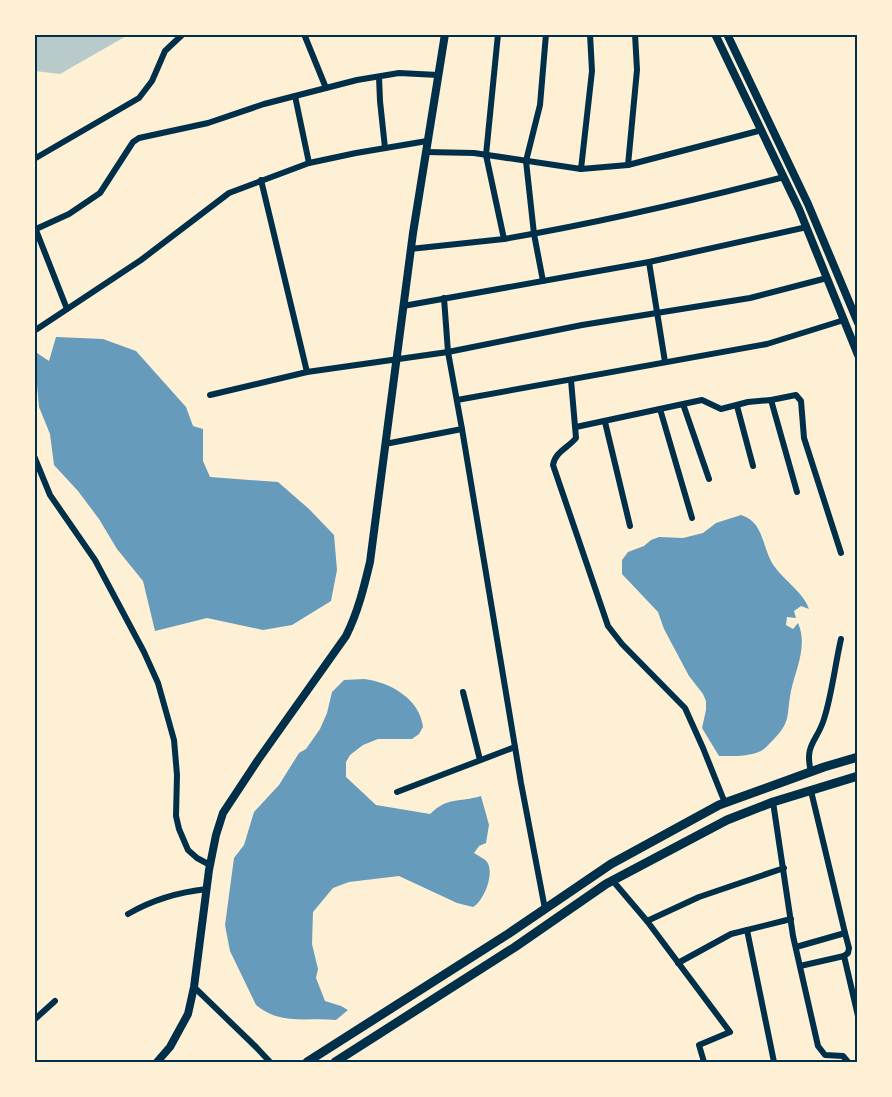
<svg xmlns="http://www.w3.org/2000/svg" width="892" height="1097" font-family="'Sofia Sans Condensed',sans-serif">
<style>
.green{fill:#b9caca}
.water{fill:#669bbc}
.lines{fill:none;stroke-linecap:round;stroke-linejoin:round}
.minor{stroke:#003049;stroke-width:6}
.tertiary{stroke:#003049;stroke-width:8}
.secondary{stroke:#003049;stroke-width:8}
.trunk{stroke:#003049;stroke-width:9}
.neatline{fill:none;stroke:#003049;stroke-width:2}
</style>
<rect width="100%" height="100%" fill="#fdf0d5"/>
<polygon class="green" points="34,35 35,34 128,35 60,74 35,71"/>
<g class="water">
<polygon points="56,337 103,339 136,351 186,407 193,426 203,429 203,461 210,477 278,482 309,509 334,535 337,570 331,601 292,625 263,630 207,618 155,631 143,581 117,549 99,519 78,491 54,465 50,434 39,407 34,351 49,361"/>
<path d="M741,515c22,7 21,29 30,46 9,17 32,30 38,48l-8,-3 -7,5 2,7 -9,-1 -1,8 7,4 5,-6c10,23 -2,45 -7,68 -5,25 1,31 -20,51 -3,3 -6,7 -10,9 -13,6 -29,5 -42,5l-17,-28 4,-18v-9l-3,-7 -14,-18 -25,-47 -6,-17 -36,-38v-14l6,-8 16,-6 7,-6 8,-3 24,1 20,-5 13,-10z"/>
<path d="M364,679c26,3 56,20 59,48l-4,7 -7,5h-34l-15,6 -13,10 -4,7v15l30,28 54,9c19,-18 28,-11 51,-18l8,29 -3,18 -7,3 -5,7c4,3 10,5 13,9 8,11 -3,39 -14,45l-16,-4 -58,-27 -50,6 -16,6 -20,24 -1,32 6,25 -2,9 9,23 16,5 7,4 -12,10c-29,-3 -54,6 -80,-15l-26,-54 -5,-26 9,-67 10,-13 10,-33 25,-27 20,-32 7,-4 14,-20 7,-16 5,-21 12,-12z"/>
</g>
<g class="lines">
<g class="minor">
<polyline points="304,34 326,88"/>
<polyline points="379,77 380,101 385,148"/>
<polyline points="295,96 309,163"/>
<polyline points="426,152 474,153 581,169 592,71 590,34"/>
<polyline points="34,159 139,98 152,81 165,51 183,34"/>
<polyline points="628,165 637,70 635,34"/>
<polyline points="581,169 628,165 762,130"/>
<polyline points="261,180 307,372 448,352 582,325 750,298 827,278"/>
<polyline points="34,225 67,309"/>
<polyline points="36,229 69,214 100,193 133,142 139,138 208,123 264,104 357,80 399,73 438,75"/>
<path d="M504,239c94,-16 188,-38 280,-62"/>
<polyline points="410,249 504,239 486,155 498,34"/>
<polyline points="649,262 665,362"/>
<polyline points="543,281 534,234 526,161 540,105 546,34"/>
<polyline points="444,298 448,352 462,429 521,783 545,909"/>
<polyline points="403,306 649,262 807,227"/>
<polyline points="34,331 141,260 229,193 309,163 356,153 427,141"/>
<path d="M571,380l5,58c-8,10 -21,14 -23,27l55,161 14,18 63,64 18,40 22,55"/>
<polyline points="210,395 307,372"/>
<polyline points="457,400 767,344 844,320"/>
<polyline points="771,400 796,395 801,401 804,438 841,553"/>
<polyline points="683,404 702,400 721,409 748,402 771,400 797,492"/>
<polyline points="737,406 753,466"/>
<polyline points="660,409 692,518"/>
<polyline points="605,422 630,526"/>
<polyline points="576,427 683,404 709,479"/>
<polyline points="385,444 462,429"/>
<polyline points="34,456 50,495 95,560 144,652 158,683 174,740 177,775 176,816 179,829 188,850 197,858 210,865"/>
<polyline points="463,692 480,760"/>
<path d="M811,772c-7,-28 6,-30 13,-53 8,-25 11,-54 17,-80"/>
<polyline points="397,792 515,747"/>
<polyline points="773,802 793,936 818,1046 825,1055 843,1056 848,1062"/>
<polyline points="613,881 647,921 699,897 784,868"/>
<path d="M128,914c24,-14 51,-22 79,-25"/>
<polyline points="647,921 730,1032 699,1045 704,1062"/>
<polyline points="747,930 774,1062"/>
<polyline points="796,947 845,933 811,791"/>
<polyline points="844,956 858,1016"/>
<polyline points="678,963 731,934 791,919"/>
<polyline points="800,966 844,956 848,953 849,948 845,933"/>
<polyline points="194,987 256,1047 270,1062"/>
<polyline points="34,1020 55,1001"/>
</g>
<path class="tertiary" d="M157,1062l13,-15 18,-33 6,-27 15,-117 7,-35 7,-22 35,-53 88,-124c12,-24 18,-49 24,-74l43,-329 32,-199"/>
<g class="secondary">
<polyline points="715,34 799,209 858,355"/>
<polyline points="727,34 808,204 858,323"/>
</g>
<g class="trunk">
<polyline points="307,1062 508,934 611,864 719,805 824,767 858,757"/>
<polyline points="335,1062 515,947 606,884 727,820 773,802 858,776"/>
</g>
</g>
<rect width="892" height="1097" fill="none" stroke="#fdf0d5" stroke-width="72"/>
<rect x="36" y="36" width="820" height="1025" class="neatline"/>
</svg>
